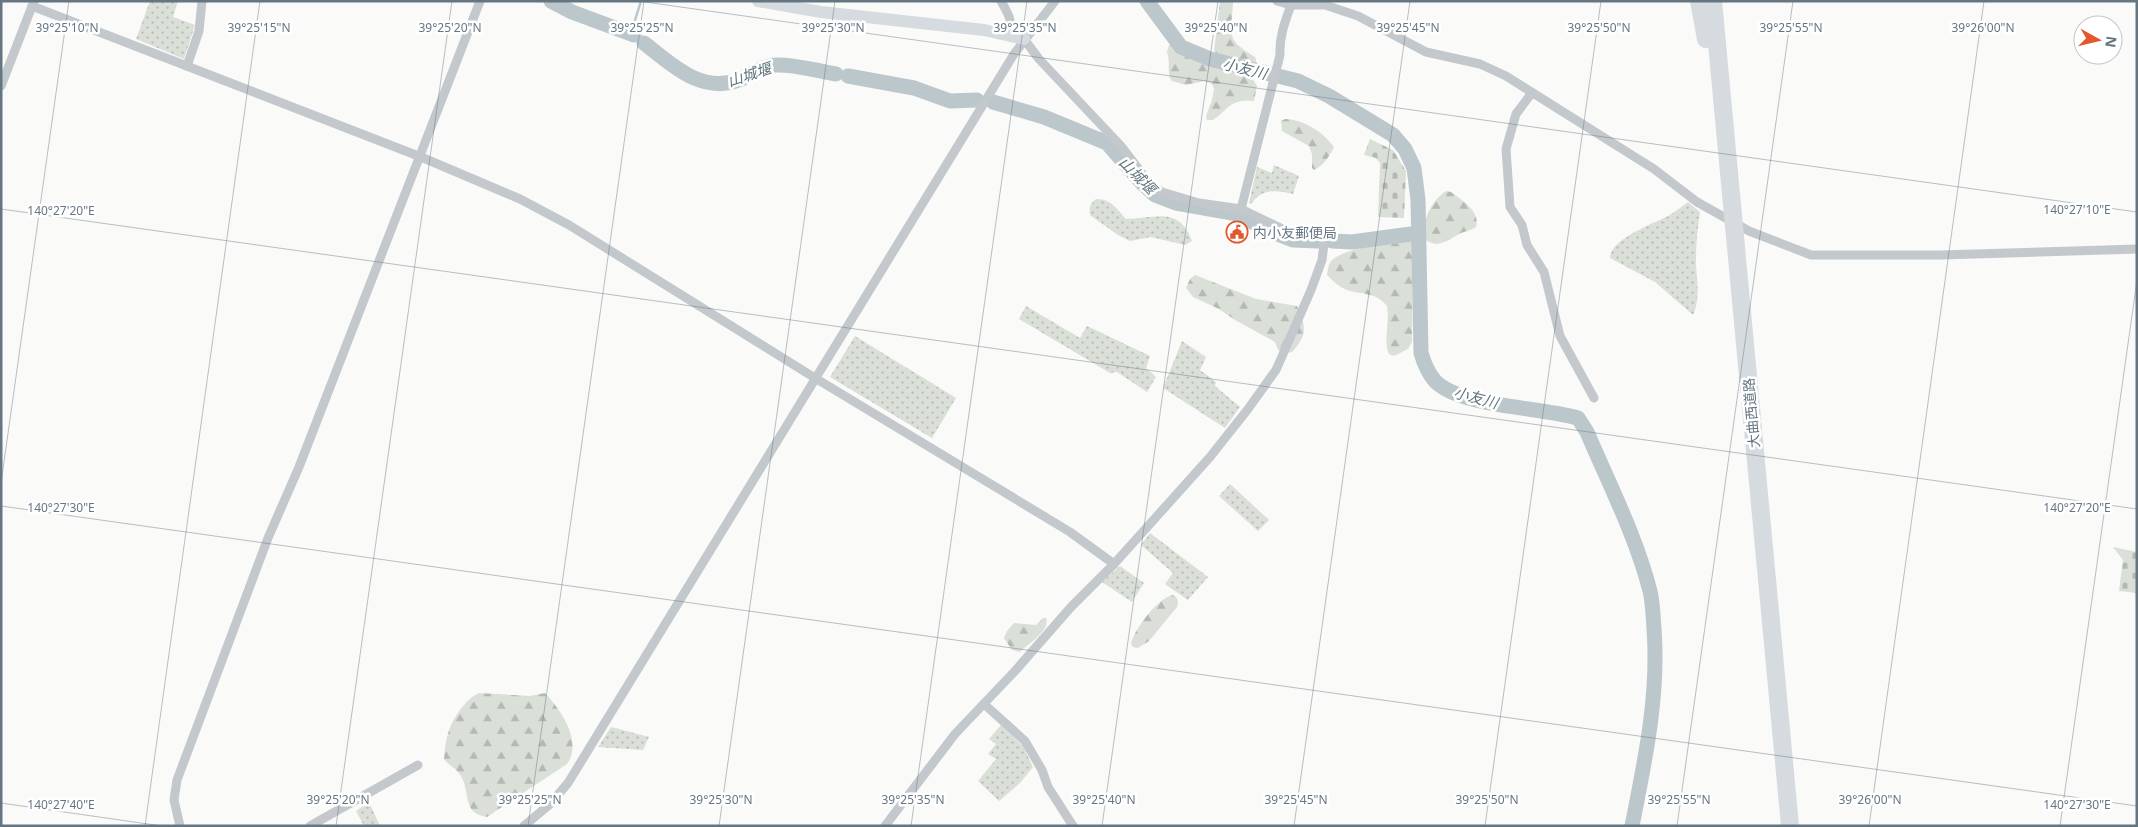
<svg xmlns="http://www.w3.org/2000/svg" width="2138" height="827" font-family="'Noto Sans','Noto Sans JP',sans-serif">
<style>
.grass{fill:url(#grass-dots)}
.forest{fill:url(#forest-firs)}
.cemetery{fill:url(#cemetery-stones)}
.lines{fill:none;stroke-linecap:round;stroke-linejoin:round}
.stream{stroke:#bbc7cb;stroke-width:2.5}
.river{stroke:#bbc7cb;stroke-width:15}
.street{stroke:#c3c8cc;stroke-width:9}
.secondary{stroke:#d6dbdf;stroke-width:12}
.highway{stroke:#d6dbdf;stroke-width:18}
.ticks{fill:none;stroke:#657683;stroke-width:1;stroke-opacity:0.45}
.labels{text-anchor:middle;dominant-baseline:central;stroke-width:5;stroke-linejoin:round;paint-order:stroke}
.poi-label{font-size:14px;fill:#657683;stroke:#fff;text-anchor:start}
.street-label{font-size:14px;fill:#657683;stroke:#fff}
.water-label{font-size:15px;font-style:italic;fill:#60757c;stroke:#fff}
.ticks-label{font-size:12px;text-anchor:middle;fill:#657683;stroke:#fff;stroke-width:5;stroke-linejoin:round;paint-order:stroke}
</style>
<defs>
<pattern id="grass-dots" width="8" height="8" patternUnits="userSpaceOnUse" patternTransform="scale(1.25)"><rect width="8" height="8" fill="#dadfd7"/><path d="M2 2h.1M6 6h.1" fill="none" stroke="#b4b9b4" stroke-width="1.8" stroke-linecap="round"/></pattern>
<pattern id="forest-firs" width="22" height="20" patternUnits="userSpaceOnUse" patternTransform="scale(1.25)"><rect width="22" height="20" fill="#dadfd7"/><path d="M5 1l3.5 6h-7zM16 11l3.5 6h-7z" fill="#b4b9b4"/></pattern>
<pattern id="cemetery-stones" width="16" height="16" patternUnits="userSpaceOnUse" patternTransform="scale(1.25)"><rect width="16" height="16" fill="#dadfd7"/><path d="M2 7V4a2 2 0 0 1 4 0v3zM10 15v-3a2 2 0 0 1 4 0v3z" fill="#b4b9b4"/></pattern>
</defs>
<rect width="100%" height="100%" fill="#fafaf8"/>
<g class="grass">
<polygon points="150,1 178,1 173,17 195,25 184,59 136,39"/>
<path d="M1274,165l25,11 -6,18c-17,-4 -31,-6 -42,10l-2,-1 8,-36 15,6z"/>
<path d="M1096,199c14,-1 22,11 30,20 28,0 53,-14 66,22l-7,4 -34,-8 -21,4 -12,-6 -28,-20c-1,-8 0,-11 6,-16z"/>
<path d="M1688,202l12,10c-2,15 -4,29 -4,44 -1,19 6,40 -3,59l-38,-33 -45,-24c0,-19 43,-34 58,-42 7,-4 13,-9 20,-14z"/>
<polygon points="1026,306 1080,338 1087,326 1150,356 1146,368 1156,377 1147,392 1117,372 1110,373 1019,319"/>
<polygon points="855,336 956,398 932,438 830,377"/>
<polygon points="1182,341 1206,357 1200,370 1216,382 1215,386 1240,407 1225,428 1163,388"/>
<polygon points="1230,484 1269,520 1258,531 1219,496"/>
<polygon points="1150,533 1208,577 1188,600 1165,584 1173,573 1141,545"/>
<polygon points="1120,566 1144,583 1132,602 1102,582"/>
<polygon points="1001,725 1023,746 1033,767 1020,783 999,801 978,781 996,759 988,754 996,744 989,739"/>
<polygon points="611,727 649,737 643,750 598,747"/>
<polygon points="369,802 380,826 364,826 356,811"/>
</g>
<g class="forest">
<path d="M1220,1h13c-1,33 -10,37 22,56l2,7c-13,-1 -36,-1 -43,-13z"/>
<path d="M1169,45h6c14,29 67,9 82,41l-3,15c-24,-2 -23,6 -41,19h-6l-1,-4 6,-16 2,-11 -2,-5 -8,-3 -18,4 -14,-4c-6,-7 -1,-19 -5,-29z"/>
<path d="M1285,119c19,1 37,12 49,28 -5,10 -10,18 -20,23l-2,-2v-14l-3,-8 -27,-15 -1,-10z"/>
<path d="M1446,191l5,1c11,8 30,20 25,35 -5,3 -10,4 -15,6 -12,6 -23,17 -36,6 -3,-19 6,-38 21,-48z"/>
<path d="M1409,238l4,4 -1,100 -4,7 -14,7 -5,-2c-6,-12 1,-32 -2,-48 -11,-14 -24,-11 -40,-16 -8,-3 -14,-9 -20,-15 1,-5 1,-11 5,-15 12,-11 60,-19 77,-22z"/>
<path d="M1195,275l61,24 41,7c9,21 11,28 -5,46l-6,1 -8,-3 -3,-8 -40,-22 -16,-11 -26,-12 -7,-9 4,-9z"/>
<path d="M1173,595c5,3 6,6 4,12l-28,34 -11,7 -5,-1 -2,-3c2,-13 27,-47 42,-49z"/>
<path d="M1043,618h3c5,12 -18,26 -26,34l-8,-2 -8,-12 3,-7 7,-8 22,2z"/>
<path d="M479,693l51,3 15,-3c16,17 38,49 22,71l-80,53c-28,-4 -14,-28 -29,-45 -4,-5 -10,-7 -14,-13 1,-8 1,-17 4,-25 3,-13 18,-36 31,-41z"/>
</g>
<g class="cemetery">
<polygon points="1370,139 1393,150 1406,171 1404,218 1378,217 1380,163 1376,158 1364,155"/>
<polygon points="2113,547 2137,552 2137,593 2119,591 2123,560"/>
</g>
<g class="lines">
<polyline class="stream" points="631,33 641,1"/>
<g class="river">
<polyline points="551,1 572,12 634,35"/>
<path d="M1147,1l34,46 29,12 88,22 31,15 64,39 12,14 9,19 4,32 3,153c3,10 7,20 14,28 25,26 106,26 143,37l9,14c22,52 49,104 63,159 3,12 3,26 4,38 5,67 -9,131 -22,197"/>
<path d="M644,43c28,22 57,51 95,37 11,-4 25,-15 36,-15 20,-1 42,6 61,9"/>
<polyline points="848,76 914,88 950,101 977,100"/>
<polyline points="993,102 1044,117 1107,143 1142,183 1155,195 1176,203 1238,214 1263,228 1293,240 1318,241"/>
<polyline points="1332,241 1352,242 1418,233"/>
</g>
<g class="street">
<path d="M1001,1c7,12 12,21 10,35"/>
<polyline points="1277,1 1291,5 1325,5 1358,16 1426,52 1480,64 1506,76 1654,169 1697,202 1749,231 1811,255 1941,255 2137,249"/>
<polyline points="32,6 421,157 520,199 569,225 815,378 1070,532 1114,564"/>
<polyline points="187,66 199,31 202,1"/>
<polyline points="1,86 34,1"/>
<polyline points="1531,94 1516,114 1506,149 1510,207 1522,225 1527,245 1544,272 1560,336 1594,398"/>
<path d="M1241,209l39,-154c-1,-18 5,-33 11,-50"/>
<polyline points="984,704 1025,741 1042,770 1048,787 1073,826"/>
<polyline points="180,826 174,800 177,780 268,538 299,467 480,1"/>
<polyline points="310,826 418,765"/>
<path d="M524,826l26,-22 18,-21c150,-242 296,-487 446,-729l41,-53"/>
<polyline points="885,826 955,734 1015,671 1071,607 1114,564 1210,457 1248,409 1276,370 1311,290 1322,260 1325,236 1293,234 1241,209 1199,203 1162,192 1150,184 1121,146 1039,59 1024,39"/>
</g>
<polyline class="secondary" points="758,1 821,12 984,30 1024,39"/>
<g class="highway">
<polyline points="1699,1 1706,39"/>
<polyline points="1713,1 1790,826"/>
</g>
</g>
<path class="ticks" d="M638,1l1499,211M1,209l2136,300M1,483l68,-482M1,506l2136,300M1,803l161,23M145,826l115,-825M336,826l116,-825M528,826l116,-825M719,826l116,-825M911,826l116,-825M1102,826l116,-825M1294,826l116,-825M1485,826l116,-825M1677,826l116,-825M1869,826l115,-825M2060,826l77,-546"/>
<defs>
<g id="civic-ring" transform="scale(1.125)"><circle r="9.5" fill="#fff" stroke="#e4572e" stroke-width="1.5"/><path d="M-.6-6.5H3V-4.5H.6V-3L4-1V1h2V6H-6V1h2V-1L-.6-3ZM-1.2 2.5V6h2.4V2.5Z" fill="#e4572e"/></g>
</defs>
<g fill-rule="evenodd">
<use href="#civic-ring" x="1237" y="232"/>
</g>
<g class="labels">
<g class="poi-label">
<text x="1253" y="232">内小友郵便局</text>
</g>
<g class="street-label">
<text transform="translate(1751 413) rotate(-95)">大曲西道路</text>
</g>
<g class="water-label">
<text transform="translate(1245 68) rotate(14)">小友川</text>
<text transform="translate(749 74) rotate(-18)">山城堰</text>
<text transform="translate(1138 175) rotate(45)">山城堰</text>
<text transform="translate(1476 397) rotate(15)">小友川</text>
</g>
</g>
<g class="ticks-label">
<text x="67" y="32">39°25'10"N</text>
<text x="259" y="32">39°25'15"N</text>
<text x="450" y="32">39°25'20"N</text>
<text x="642" y="32">39°25'25"N</text>
<text x="833" y="32">39°25'30"N</text>
<text x="1025" y="32">39°25'35"N</text>
<text x="1216" y="32">39°25'40"N</text>
<text x="1408" y="32">39°25'45"N</text>
<text x="1599" y="32">39°25'50"N</text>
<text x="1791" y="32">39°25'55"N</text>
<text x="1983" y="32">39°26'00"N</text>
<text x="2077" y="214">140°27'10"E</text>
<text x="61" y="215">140°27'20"E</text>
<text x="2077" y="512">140°27'20"E</text>
<text x="61" y="512">140°27'30"E</text>
<text x="338" y="804">39°25'20"N</text>
<text x="530" y="804">39°25'25"N</text>
<text x="721" y="804">39°25'30"N</text>
<text x="913" y="804">39°25'35"N</text>
<text x="1104" y="804">39°25'40"N</text>
<text x="1296" y="804">39°25'45"N</text>
<text x="1487" y="804">39°25'50"N</text>
<text x="1679" y="804">39°25'55"N</text>
<text x="1870" y="804">39°26'00"N</text>
<text x="2077" y="809">140°27'30"E</text>
<text x="61" y="809">140°27'40"E</text>
</g>
<rect width="2138" height="827" fill="none" stroke="#657683" stroke-width="5"/>
<g transform="translate(2098 40) rotate(98)"><circle r="24" fill="#ffffff" stroke="#c1c8cd"/>
<path d="M0-4L9 19L0 12L-9 19Z" fill="#e4572e"/>
<text y="-8" font-size="14" font-weight="bold" text-anchor="middle" fill="#657683">N</text>
</g>
</svg>
